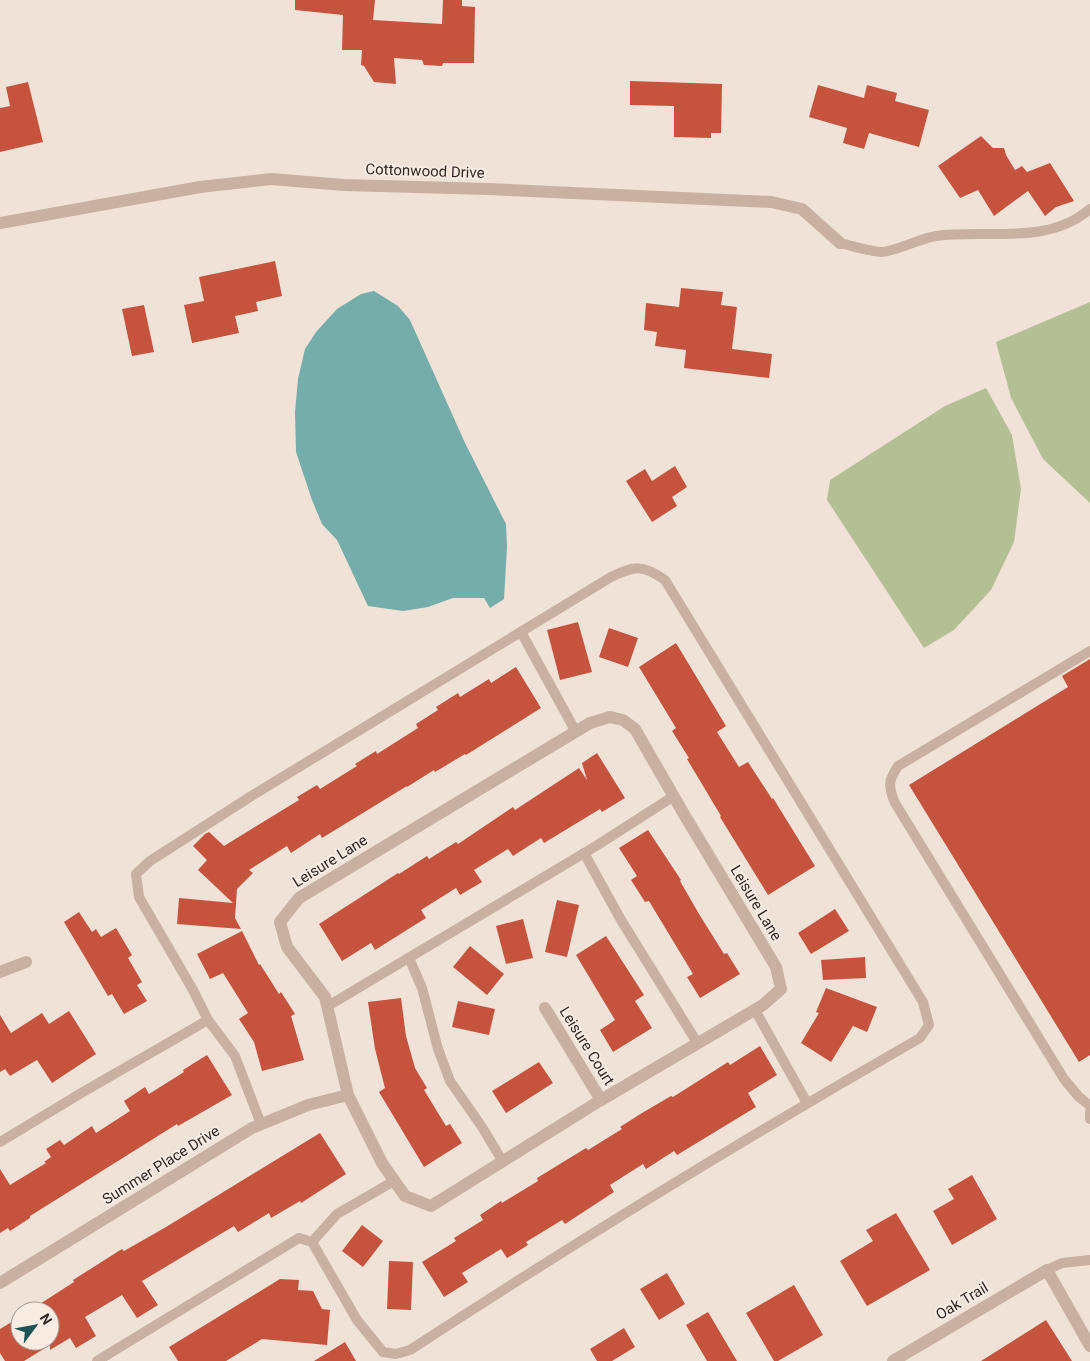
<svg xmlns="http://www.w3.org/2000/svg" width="1090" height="1361" font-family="Roboto,sans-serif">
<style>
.green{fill:#b5bf96}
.water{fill:#75adab}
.building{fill:#c6533e}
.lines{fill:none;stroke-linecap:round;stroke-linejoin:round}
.service{stroke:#c8b0a2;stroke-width:10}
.minor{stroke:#c8b0a2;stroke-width:12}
.labels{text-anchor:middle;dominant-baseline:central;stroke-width:4;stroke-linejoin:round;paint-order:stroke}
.street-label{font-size:15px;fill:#332825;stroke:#f8ece2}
</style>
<rect width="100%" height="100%" fill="#f0e2d6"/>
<g class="green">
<polygon points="1090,302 1090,503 1043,459 1011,398 996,342"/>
<polygon points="986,388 1012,435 1021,489 1014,542 991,590 954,630 924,648 827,500 830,480 945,406"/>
</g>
<polygon class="water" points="374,291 398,306 410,320 465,443 506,524 507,547 504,599 490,608 484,598 453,598 428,607 403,611 368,606 337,540 322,524 312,500 296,452 295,412 298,379 305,349 316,332 337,309 361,294"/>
<g class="building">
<polygon points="295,0 375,0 373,20 442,24 443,0 462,0 462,6 475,7 474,63 443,63 442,66 424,65 422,60 394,58 396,84 374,82 364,66 361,65 362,50 342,50 343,15 295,10"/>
<polygon points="630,81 722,84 721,133 711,133 711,138 674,137 674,106 630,105"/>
<polygon points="28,82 43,142 0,152 0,108 10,106 6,87"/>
<polygon points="818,85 864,98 867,85 897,93 895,101 929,110 919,147 869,133 864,149 843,143 847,128 809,117"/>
<polygon points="981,136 993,148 1004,148 1006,155 1015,170 1022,166 1027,172 1050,163 1074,201 1056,207 1045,216 1028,191 994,216 978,190 960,198 938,166"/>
<polygon points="275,261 282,296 256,302 258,311 235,316 239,333 192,343 184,305 204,301 199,277"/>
<polygon points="681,288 723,292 721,305 737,307 732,349 772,354 769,378 684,368 686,350 655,346 657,332 644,330 646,303 679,307"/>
<polygon points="144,305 154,352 132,356 122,309"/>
<polygon points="675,466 687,487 672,497 677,506 652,522 626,481 645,469 652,481"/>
<polygon points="578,622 592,672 560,680 547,630"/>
<polygon points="609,628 638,638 628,667 599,657"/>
<polygon points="676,643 726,726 717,732 739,767 748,762 772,799 773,798 815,866 768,895 720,817 721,816 687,759 689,758 672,731 676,728 639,667"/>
<polygon points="1090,659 1090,1055 1079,1062 909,785 1068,687 1062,676"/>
<polygon points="516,667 541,708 466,755 465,754 435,772 434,770 407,787 407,786 322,838 320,834 291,853 287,846 249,870 253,873 237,889 235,918 241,929 177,924 179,898 233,903 198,870 207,860 193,846 205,834 209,832 224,846 299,800 297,797 317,785 320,789 357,766 355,764 376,751 377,754 418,728 416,724 438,710 436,707 458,693 460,697 489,679 491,683"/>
<polygon points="597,753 625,798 602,812 600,809 544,843 541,838 513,856 508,849 474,870 482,882 460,895 456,888 421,910 426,918 375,950 371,943 342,961 319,924 398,873 399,874 427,856 429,859 456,842 458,844 513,807 515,810 579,768 587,780 582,763"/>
<polygon points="648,830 681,880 680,881 699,914 724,954 727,953 740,974 700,998 687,977 693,974 649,901 645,902 631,880 637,876 619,848"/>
<polygon points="557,900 579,905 567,957 545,952"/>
<polygon points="835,909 849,931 811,954 798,933"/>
<polygon points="79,912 92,932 96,929 101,937 116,928 132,955 128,958 142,982 137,985 147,1001 124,1014 112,994 108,996 64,922"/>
<polygon points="523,919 533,958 506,964 496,926"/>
<polygon points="242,931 259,965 260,964 279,994 281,992 295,1014 291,1016 304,1060 262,1071 254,1042 239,1019 248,1013 223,973 210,979 197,954"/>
<polygon points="606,936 644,995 635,1001 652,1028 613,1052 600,1030 615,1020 576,955"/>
<polygon points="470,946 504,974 487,995 453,967"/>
<polygon points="865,957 866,978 823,980 821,960"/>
<polygon points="826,988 877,1007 867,1032 853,1026 831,1062 801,1043 819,1013 816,1012"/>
<polygon points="401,998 406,1036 415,1068 427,1088 424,1090 446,1126 450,1124 462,1143 424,1167 379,1092 385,1088 375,1049 368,1002"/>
<polygon points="458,1001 495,1009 489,1035 452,1027"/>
<polygon points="69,1011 96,1054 52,1083 37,1060 10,1076 5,1069 0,1072 0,1015 11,1033 42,1013 49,1024"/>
<polygon points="760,1046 777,1075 748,1093 756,1107 677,1155 674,1151 646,1169 643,1164 610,1185 614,1192 565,1224 562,1220 526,1242 528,1245 507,1258 501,1249 462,1273 468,1282 444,1297 422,1262 456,1241 454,1238 483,1220 480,1215 501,1201 502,1203 538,1181 537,1178 586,1148 588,1150 622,1129 620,1127 642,1113 671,1096 673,1097 728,1062 730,1065"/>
<polygon points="207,1055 232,1095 178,1126 177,1124 30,1216 30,1218 10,1231 8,1228 0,1233 0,1169 10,1185 46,1163 44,1162 51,1157 46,1149 60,1140 64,1145 92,1126 96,1133 130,1111 124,1101 145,1087 149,1094 184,1072 183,1070"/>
<polygon points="539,1062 553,1083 506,1113 492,1091"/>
<polygon points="320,1133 346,1174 301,1203 300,1201 271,1218 269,1213 238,1232 234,1226 142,1281 158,1305 137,1318 122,1295 85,1317 96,1336 76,1348 70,1338 50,1350 50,1345 24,1361 5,1361 0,1353 0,1329 20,1317 20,1341 50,1341 50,1311 29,1311 74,1282 73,1280 122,1249 124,1251 166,1227"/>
<polygon points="972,1175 997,1219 952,1245 933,1211 954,1199 948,1189"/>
<polygon points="896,1213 930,1270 867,1306 840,1261 873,1241 866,1230"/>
<polygon points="362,1225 383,1241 363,1267 342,1251"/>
<polygon points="389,1261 413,1262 411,1310 387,1309"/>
<polygon points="667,1273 685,1304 659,1320 640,1289"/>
<polygon points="280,1279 299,1280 298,1290 313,1291 322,1309 330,1310 327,1345 262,1339 226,1361 178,1361 169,1347"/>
<polygon points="794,1285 823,1335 778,1361 774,1361 746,1313"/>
<polygon points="708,1312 737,1361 707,1361 686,1325"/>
<polygon points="1046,1320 1072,1361 981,1361"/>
<polygon points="624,1328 635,1347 612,1361 597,1361 590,1349"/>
<polygon points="345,1342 356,1361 314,1361"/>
</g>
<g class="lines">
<g class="service">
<path d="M840,243c13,3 28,8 41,9 13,0 40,-14 55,-16 51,-7 111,10 154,-27"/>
<polyline points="521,632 576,732"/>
<path d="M1090,651l-192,115c-10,15 -10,20 -3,37l169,276 14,17 12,10"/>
<polyline points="584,853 621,920 698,1044"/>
<polyline points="409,958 422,988 438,1049 450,1081 482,1127 503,1162"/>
<polyline points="328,1006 596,846 674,796"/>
<polyline points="755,1010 807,1103"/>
<polyline points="1090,1112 1090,1119"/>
<polyline points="0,1142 83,1092 208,1020"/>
<polyline points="312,1242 337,1214 394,1181"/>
<polyline points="1047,1270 1062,1263 1090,1260"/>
<path d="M97,1361l202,-123 13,4 45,78 26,32 13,2 14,-4c167,-109 337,-213 510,-312l9,-13 -6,-23 -258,-422c-23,-16 -30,-14 -54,-3l-358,218 -103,66 -14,13 3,23 54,93 15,30 27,36 26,68"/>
</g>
<g class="minor">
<polyline points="0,223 200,187 271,179 344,185 488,189 771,202 802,209 840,243"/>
<polygon points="610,717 623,720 635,729 685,816 776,967 781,989 763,1005 601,1100 431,1206 405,1196 382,1163 348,1095 325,997 287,947 280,922 299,898 590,723"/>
<polyline points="0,972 26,962"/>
<polyline points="545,1008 601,1100"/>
<polyline points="0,1283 252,1128 308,1105 348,1095"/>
<polyline points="893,1361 1047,1270 1090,1346"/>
</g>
</g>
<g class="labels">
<g class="street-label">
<text transform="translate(425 171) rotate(2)">Cottonwood Drive</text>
<text transform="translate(330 861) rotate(-32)">Leisure Lane</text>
<text transform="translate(756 903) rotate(59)">Leisure Lane</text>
<text transform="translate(587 1046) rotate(58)">Leisure Court</text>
<text transform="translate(161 1165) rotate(-32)">Summer Place Drive</text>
<text transform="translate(962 1301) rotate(-31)">Oak Trail</text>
</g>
</g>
<g transform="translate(35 1326) rotate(58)"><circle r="24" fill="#f8ece2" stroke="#a99e96"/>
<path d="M0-4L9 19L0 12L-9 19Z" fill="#1b5453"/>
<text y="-8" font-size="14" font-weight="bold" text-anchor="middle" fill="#332825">N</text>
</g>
</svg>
